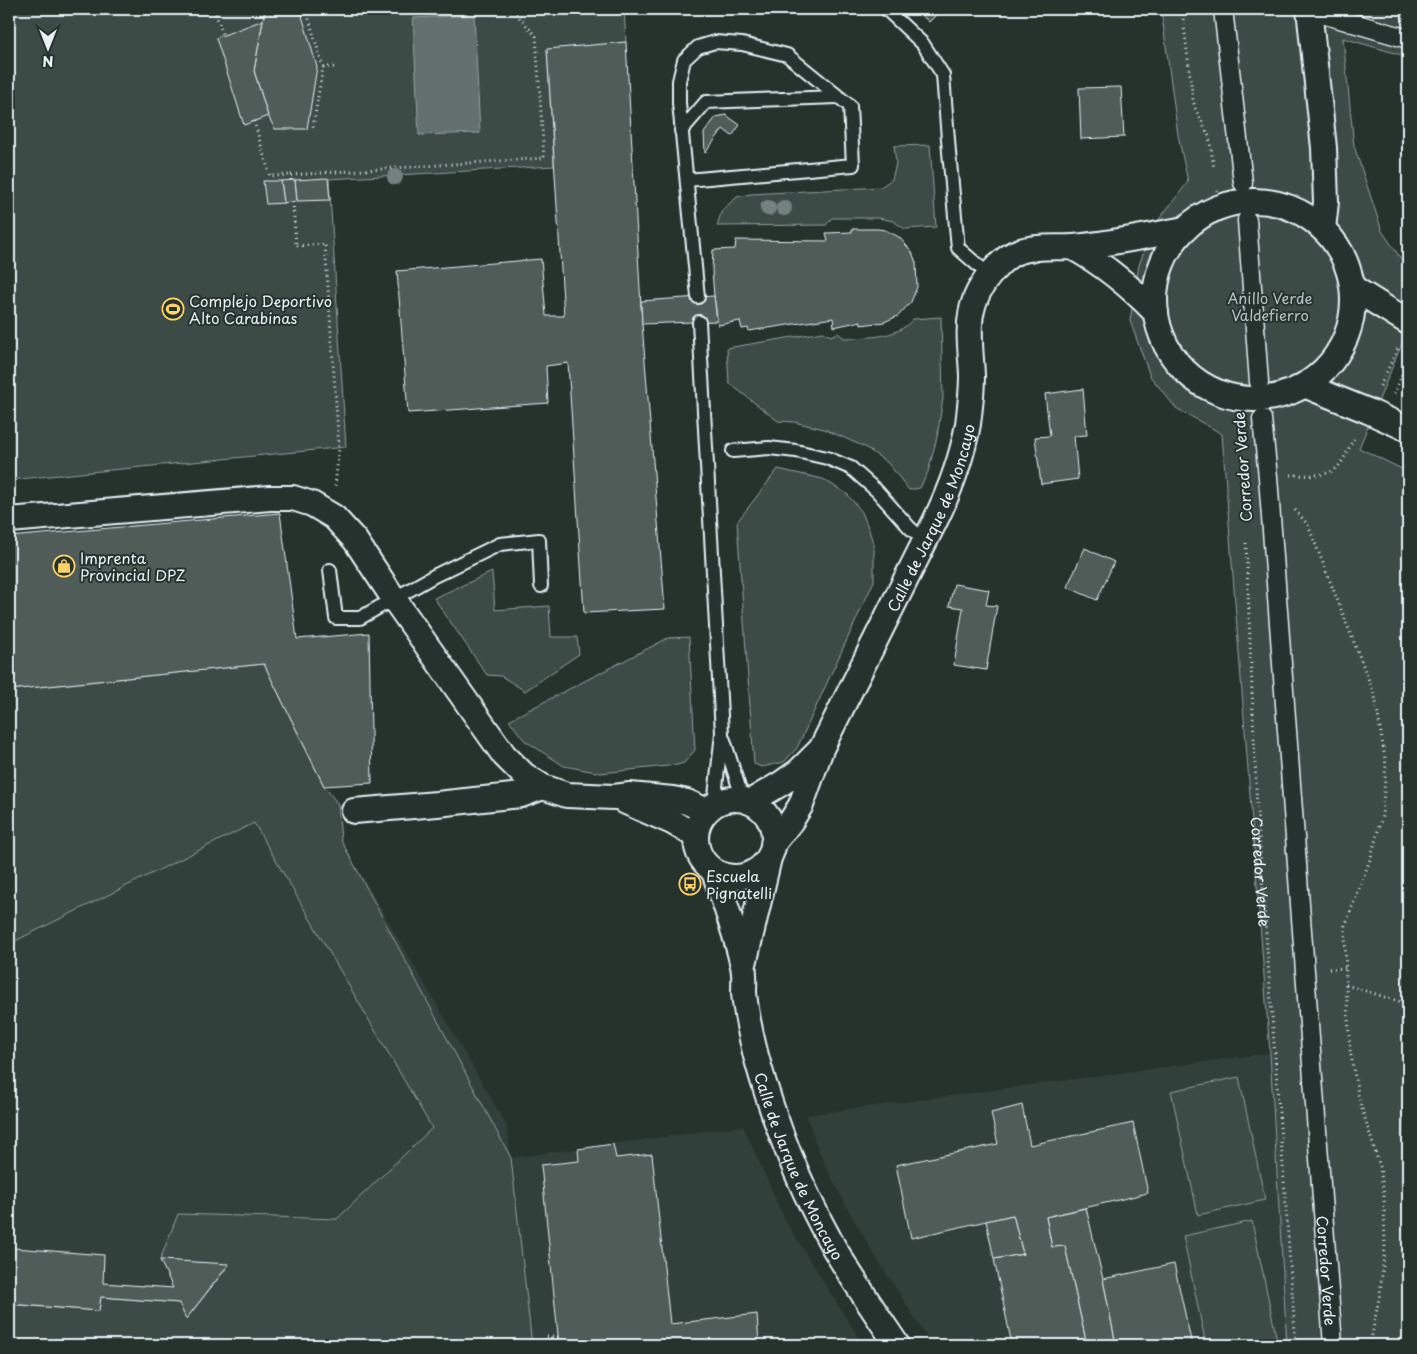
<svg xmlns="http://www.w3.org/2000/svg" width="1417" height="1354" font-family="'Playpen Sans',sans-serif">
<style>
.built{fill:#333f3a}
.green{fill:#3e4b47;stroke:#939ea0}
.water{fill:#636f6d;stroke:#98a3a5}
.building{fill:#505c59;stroke:#e8f1f8}
.lines{fill:none;stroke-linecap:round;stroke-linejoin:round}
.service-casing{stroke:#e8f1f8;stroke-width:16}
.pedestrian-casing{stroke:#e8f1f8;stroke-width:21}
.minor-casing{stroke:#e8f1f8;stroke-width:28}
.path{stroke:#e8f1f8;stroke-width:3;stroke-dasharray:1 4;stroke-linecap:butt}
.service{stroke:#26332d;stroke-width:12}
.pedestrian{stroke:#26332d;stroke-width:18}
.minor{stroke:#26332d;stroke-width:24}
.tree{fill:#758080}
.labels{text-anchor:middle;dominant-baseline:central;stroke-width:4;stroke-linejoin:round;paint-order:stroke}
.park-label{font-size:15px;fill:#b5bfc3;stroke:#26332d}
.poi-label{font-size:15px;fill:#e8f1f8;stroke:#26332d;text-anchor:start}
.street-label{font-size:15px;fill:#e8f1f8;stroke:#26332d}
</style>
<rect width="100%" height="100%" fill="#26332d"/>
<filter id="ink" filterUnits="userSpaceOnUse"><feTurbulence type="fractalNoise" baseFrequency=".02" numOctaves="2"/><feDisplacementMap in="SourceGraphic" scale="10" xChannelSelector="R" yChannelSelector="G"/><feConvolveMatrix kernelMatrix="1 2 1 2 8 2 1 2 1" color-interpolation-filters="sRGB"/></filter>
<g filter="url(#ink)">
<g class="built">
<polygon points="9,690 324,786 338,804 341,840 507,1126 511,1158 743,1126 785,1220 863,1345 9,1345"/>
<polygon points="1270,1053 1287,1345 932,1345 877,1259 849,1211 827,1169 815,1141 807,1115"/>
</g>
<g class="green">
<polygon points="9,9 624,9 626,42 547,50 554,166 329,179 346,447 9,480"/>
<polygon points="1161,9 1408,9 1408,57 1343,38 1354,146 1382,231 1408,269 1408,329 1359,448 1408,472 1408,1091 1403,1105 1408,1204 1408,1345 1287,1345 1270,1053 1222,434 1176,408 1150,376 1130,321 1139,265 1153,227 1188,182 1178,135"/>
<polygon points="930,145 936,227 905,229 893,221 879,218 832,218 826,225 717,226 722,210 737,197 750,194 881,187 892,179 896,163 894,146"/>
<path d="M941,317l2,81 -6,39 -9,35 -8,16 -11,2 -21,-27 -23,-16 -41,-18 -30,-7 -16,-1 -49,-38 -2,-35 96,-16 8,4 7,-3 6,5c24,-1 53,1 69,-19z"/>
<polygon points="778,469 823,479 847,494 862,512 869,530 874,546 874,581 797,748 784,762 762,767 754,764 737,522"/>
<polygon points="492,572 495,610 549,606 551,637 577,637 579,654 525,691 501,676 487,675 434,598"/>
<polygon points="689,637 695,750 684,763 677,765 601,773 564,766 524,740 509,720 668,638"/>
<polygon points="264,664 324,786 338,804 341,840 511,1158 532,1345 9,1345 9,1308 16,1305 99,1311 101,1297 179,1303 187,1318 229,1265 160,1260 178,1214 337,1219 432,1128 254,823 9,944 9,690"/>
<polygon points="1239,1077 1265,1200 1198,1215 1171,1091"/>
<polygon points="1252,1221 1278,1345 1206,1345 1183,1236"/>
</g>
<polygon class="water" points="474,15 480,133 419,135 413,18"/>
<g class="building">
<polygon points="265,9 300,9 317,67 307,129 275,129 268,116 254,71"/>
<polygon points="915,9 942,9 929,22"/>
<polygon points="1062,9 1113,9 1063,13"/>
<polygon points="263,20 254,71 268,116 244,125 216,38"/>
<polygon points="626,42 642,324 665,609 584,613 568,363 546,366 548,403 408,413 397,271 541,259 546,316 564,316 547,49"/>
<polygon points="1121,87 1124,137 1081,139 1079,88"/>
<polygon points="726,115 740,125 732,136 723,129 705,153 704,133 716,117"/>
<polygon points="328,178 330,200 297,201 295,180"/>
<polygon points="295,180 297,201 284,203 281,181"/>
<polygon points="263,181 281,181 284,203 266,204"/>
<polygon points="852,229 877,229 885,230 899,237 912,252 916,263 917,287 911,302 898,316 884,322 861,325 861,321 834,327 833,318 749,331 748,328 742,329 740,321 718,325 714,296 712,270 713,250 735,249 736,240 828,241 826,233 852,232"/>
<polygon points="714,296 717,321 642,324 641,301"/>
<polygon points="1083,389 1087,435 1074,436 1078,479 1041,484 1035,437 1050,436 1045,394"/>
<polygon points="280,513 297,639 369,633 372,783 324,786 264,664 9,690 9,537"/>
<polygon points="1085,548 1114,562 1097,600 1067,587"/>
<polygon points="954,584 989,590 986,605 997,606 986,670 954,665 963,608 949,606"/>
<polygon points="1022,1105 1030,1145 1133,1123 1148,1193 1046,1217 1052,1247 1065,1246 1087,1345 1012,1345 994,1259 1023,1254 1013,1215 911,1238 896,1165 998,1144 991,1113"/>
<polygon points="613,1144 616,1158 652,1154 670,1324 757,1314 759,1345 559,1345 541,1165 579,1161 578,1149"/>
<polygon points="1086,1208 1103,1279 1116,1345 1087,1345 1065,1246 1052,1247 1046,1217"/>
<polygon points="1013,1215 1023,1254 994,1259 986,1221"/>
<polygon points="9,1236 14,1248 104,1255 103,1283 173,1288 160,1260 229,1264 186,1319 179,1303 101,1297 99,1311 9,1304"/>
<polygon points="1174,1264 1192,1345 1116,1345 1103,1279"/>
</g>
<g class="lines">
<g class="service-casing">
<g id="service">
<polyline points="886,9 923,44 943,75 949,152 958,248 989,275"/>
<polyline points="681,131 706,102 837,97"/>
<polyline points="687,180 853,165 850,106 787,55 742,44 715,42 698,47 684,60 679,81 679,103 698,297"/>
<polyline points="699,322 722,733 714,805"/>
<polyline points="733,451 769,448 796,451 827,458 851,468 877,491 910,528 925,541"/>
<polyline points="330,570 336,618 360,618 434,576 500,544 539,540 541,586"/>
<polyline points="724,740 743,800"/>
</g>
</g>
<g class="pedestrian-casing">
<g id="pedestrian">
<polyline points="1223,9 1243,183"/>
<polyline points="1309,10 1408,39"/>
<polyline points="1247,220 1259,382"/>
<path id="s2" d="M1262,419l6,58 65,868"/>
</g>
</g>
<g class="minor-casing">
<g id="minor">
<polyline points="1309,9 1324,148 1326,202 1323,229"/>
<circle cx="1254" cy="300" r="99"/>
<path d="M1072,247c33,18 58,39 84,66"/>
<polyline points="1353,288 1408,322"/>
<polyline points="1304,385 1368,411 1408,429"/>
<polyline points="9,520 270,498 293,498 312,504 334,517 355,540 394,599 504,755 524,775 543,787 567,795 614,797 630,795 673,799 687,802 707,811"/>
<circle cx="735" cy="838" r="39"/>
<polyline points="626,802 672,822 696,836"/>
<polyline points="750,802 782,783 799,771 818,752"/>
<polyline points="354,811 437,804 521,795 543,787"/>
<path id="s3" d="M773,844l18,-23 10,-16 20,-56 114,-228c15,-31 27,-63 33,-97 2,-16 4,-32 4,-49 -2,-41 -10,-69 21,-104 7,-8 16,-17 27,-20 17,-5 35,-3 53,-4 37,-3 75,-11 112,-18"/>
<path id="s4" d="M714,872c11,31 22,62 29,94 2,9 1,18 1,27 2,21 7,43 12,63 18,66 44,131 77,190 20,34 42,66 64,99"/>
<polyline points="744,964 769,858"/>
</g>
</g>
<g class="path">
<polyline points="214,9 223,35"/>
<polyline points="306,9 323,67 313,127"/>
<polyline points="1182,9 1193,100 1195,108 1209,136 1214,169"/>
<polyline points="323,67 337,67"/>
<polyline points="254,121 270,176 291,175"/>
<polyline points="291,180 291,175 544,158 536,36 512,9"/>
<polyline points="1217,190 1221,218"/>
<polyline points="293,202 296,246 325,244 339,448 335,486"/>
<polyline points="1401,376 1408,379"/>
<polyline points="1380,386 1399,346"/>
<polyline points="1236,394 1238,410"/>
<polyline points="1394,394 1408,360"/>
<path d="M1291,475c15,0 40,3 49,-11 6,-8 10,-19 15,-28"/>
<polyline points="1295,510 1308,525 1375,696 1386,765 1382,816 1371,857 1345,926 1346,985 1350,1050 1359,1099 1380,1167 1384,1195 1385,1248 1380,1293 1370,1345"/>
<path id="s1" d="M1246,543l11,267 39,535"/>
<polyline points="1329,969 1346,968"/>
<polyline points="1346,985 1408,1004"/>
<polyline points="546,1345 545,1337 558,1337"/>
</g>
<use href="#service" class="service"/>
<use href="#pedestrian" class="pedestrian"/>
<use href="#minor" class="minor"/>
</g>
<g class="tree">
<circle cx="395" cy="177" r="8"/>
<circle cx="768" cy="208" r="8"/>
<circle cx="784" cy="208" r="8"/>
</g>
</g>
<defs>
<g id="stadium-ring" transform="scale(1.125)"><circle r="9.5" fill="#26332d" stroke="#ffd166" stroke-width="1.5"/><path d="M0-5a6.5 5 0 1 0 0 10a6.5 5 0 1 0 0-10ZM-3.5-1.8h7v3.6h-7Z" fill="#ffd166"/></g>
<g id="shop-ring" transform="scale(1.125)"><circle r="9.5" fill="#26332d" stroke="#ffd166" stroke-width="1.5"/><path d="M-5-2.5h2.3a2.7 3.5 0 0 1 5.4 0H5L5.5 6h-11ZM-1.5-2.5h3a1.5 2.3 0 0 0-3 0Z" fill="#ffd166"/></g>
<g id="bus-ring" transform="scale(1.125)"><circle r="9.5" fill="#26332d" stroke="#ffd166" stroke-width="1.5"/><path d="M-5-6H5V4H4V6H2V4H-2V6H-4V4H-5ZM-3.5-4V0h7V-4ZM-3.5 1.2v1.5H-2V1.2ZM2 1.2v1.5H3.5V1.2Z" fill="#ffd166"/></g>
</defs>
<g fill-rule="evenodd">
<use href="#stadium-ring" x="173" y="309"/>
<use href="#shop-ring" x="64" y="566"/>
<use href="#bus-ring" x="690" y="884"/>
</g>
<g class="labels">
<g class="park-label">
<text x="1270" y="297">Anillo Verde<tspan x="1270" dy="17">Valdefierro</tspan></text>
</g>
<g class="poi-label">
<text x="189" y="300">Complejo Deportivo<tspan x="189" dy="17">Alto Carabinas</tspan></text>
<text x="80" y="557">Imprenta<tspan x="80" dy="17">Provincial DPZ</tspan></text>
<text x="706" y="875">Escuela<tspan x="706" dy="17">Pignatelli</tspan></text>
</g>
<g class="street-label">
<text transform="translate(1242 467) rotate(-94)">Corredor Verde</text>
<text stroke="none"><textPath href="#s3" startOffset="364">Calle de Jarque de Moncayo</textPath></text>
<text stroke="none"><textPath href="#s1" startOffset="329">Corredor Verde</textPath></text>
<text stroke="none"><textPath href="#s4" startOffset="308">Calle de Jarque de Moncayo</textPath></text>
<text stroke="none"><textPath href="#s2" startOffset="854">Corredor Verde</textPath></text>
</g>
</g>
<rect width="1417" height="1354" fill="none" stroke="#26332d" stroke-width="30"/>
<rect x="15" y="15" width="1387" height="1324" fill="none" stroke="#e8f1f8" stroke-width="2" filter="url(#ink)"/>
<g transform="translate(48 48) rotate(180)" stroke="#26332d" stroke-width="4" paint-order="stroke">
<path d="M0-4L9 19L0 12L-9 19Z" fill="#e8f1f8"/>
<text y="-8" font-size="14" font-weight="bold" text-anchor="middle" fill="#e8f1f8">N</text>
</g>
</svg>
